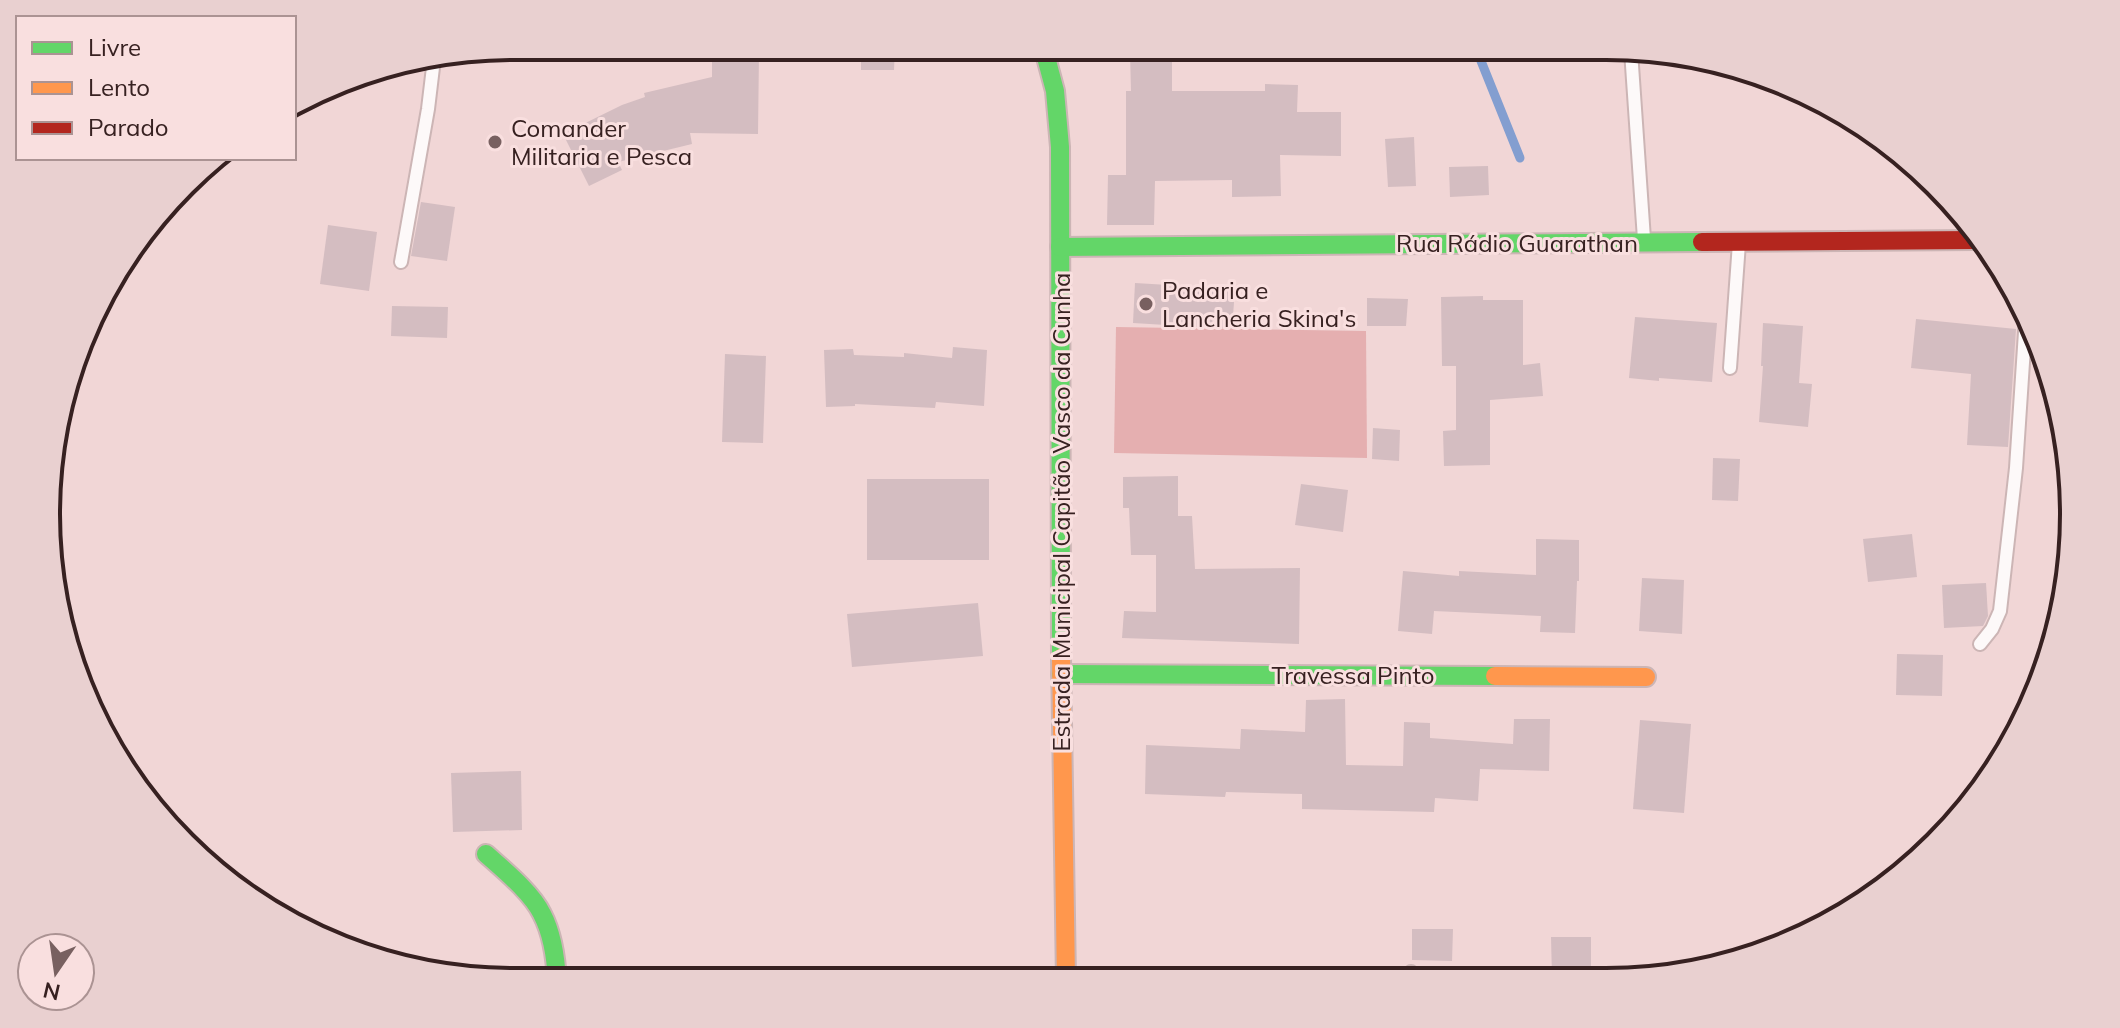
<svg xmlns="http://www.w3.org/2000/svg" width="2120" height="1028" font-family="Mulish,sans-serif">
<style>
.green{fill:#e5afb0}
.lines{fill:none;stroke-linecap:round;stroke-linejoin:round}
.stream{stroke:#839ed0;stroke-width:9}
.building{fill:#d4bdc1}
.lane-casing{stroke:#ccb5b5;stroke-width:16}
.fast-casing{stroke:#ccb5b5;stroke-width:22}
.slow-casing{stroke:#ccb5b5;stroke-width:22}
.jam-casing{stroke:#ccb5b5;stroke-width:22}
.lane{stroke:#fdf9f9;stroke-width:12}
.fast{stroke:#63d668;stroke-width:18}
.slow{stroke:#ff974d;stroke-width:18}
.jam{stroke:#b3261e;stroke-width:18}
.poi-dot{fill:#786060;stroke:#f9dfdf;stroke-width:3}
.labels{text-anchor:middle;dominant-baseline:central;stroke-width:6;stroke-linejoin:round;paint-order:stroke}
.poi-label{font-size:24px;fill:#372121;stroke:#f9dfdf;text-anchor:start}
.street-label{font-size:24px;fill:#372121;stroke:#f9dfdf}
.rim{fill:none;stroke:#372121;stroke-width:4}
</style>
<rect width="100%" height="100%" fill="#f1d6d6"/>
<polygon class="green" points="1116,327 1366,331 1367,458 1114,453"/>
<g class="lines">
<polyline class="stream" points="1475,46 1520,158"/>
</g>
<g class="building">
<polygon points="861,46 895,46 894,70 861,70"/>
<polygon points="712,51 759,52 758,134 690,133 692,144 618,162 622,170 589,186 563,134 622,105 645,97 644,93 712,77"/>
<polygon points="1172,52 1172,91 1265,91 1265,84 1298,85 1297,112 1341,112 1341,156 1280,155 1281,196 1232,197 1232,180 1155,181 1154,225 1107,225 1108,175 1126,175 1126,91 1131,91 1130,53"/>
<polygon points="1414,137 1416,186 1388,187 1385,139"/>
<polygon points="1488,166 1489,195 1450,197 1449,167"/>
<polygon points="421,202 455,207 447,261 411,256"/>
<polygon points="328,225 377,232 369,291 320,284"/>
<polygon points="1135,283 1235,289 1232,329 1133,323"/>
<polygon points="1483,296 1483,300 1523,300 1523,365 1540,363 1543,396 1490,400 1490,465 1444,466 1443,431 1456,430 1456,366 1442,366 1441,297"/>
<polygon points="1367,298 1408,299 1406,326 1367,326"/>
<polygon points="392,306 448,307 447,338 391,336"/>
<polygon points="1635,317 1717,323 1712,382 1659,378 1659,381 1629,378"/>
<polygon points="1916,319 2016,329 2008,447 1967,445 1971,374 1911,368"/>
<polygon points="1763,323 1803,326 1799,383 1812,384 1808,427 1759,422 1763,366 1761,366"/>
<polygon points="953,347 987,350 984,406 936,402 935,408 855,404 855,406 826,407 824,350 853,349 854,355 904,357 904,353 952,358"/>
<polygon points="725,354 766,356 763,443 722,442"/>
<polygon points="1373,428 1400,430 1399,461 1372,459"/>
<polygon points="1713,458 1740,459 1738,501 1712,500"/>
<polygon points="1178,476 1178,516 1192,516 1195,569 1300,568 1299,644 1122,638 1124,611 1156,612 1156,555 1131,555 1129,508 1123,508 1123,477"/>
<rect x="867" y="479" width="122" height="81"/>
<polygon points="1301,484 1348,490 1343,532 1295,525"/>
<polygon points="1912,534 1917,577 1868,582 1863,539"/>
<polygon points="1536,539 1579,540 1579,581 1577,581 1575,633 1540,632 1541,616 1434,611 1432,634 1398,631 1403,571 1459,576 1459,571 1536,575"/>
<polygon points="1642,578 1684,580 1682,634 1639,631"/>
<polygon points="1986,583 1988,616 1983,626 1944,628 1942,585"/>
<polygon points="978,603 983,656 852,667 847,614"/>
<polygon points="1897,654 1943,655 1942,696 1896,695"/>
<polygon points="1345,699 1346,765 1403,766 1404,722 1430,723 1430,738 1513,744 1514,719 1550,719 1549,771 1480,769 1478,801 1435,798 1434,812 1302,809 1302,794 1226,792 1225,797 1145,794 1146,745 1240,749 1241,729 1305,732 1306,700"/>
<polygon points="1640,720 1691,724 1684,813 1633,809"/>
<polygon points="521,771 522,830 453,832 451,773"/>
<polygon points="1412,929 1453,929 1452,961 1412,960"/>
<polygon points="1551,937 1591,937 1591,978 1552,978"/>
</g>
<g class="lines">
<g class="lane-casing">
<g id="lane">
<polyline points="1631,51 1644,239"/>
<polyline points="401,262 428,109 434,59"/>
<polyline points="1730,368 1739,243"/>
<polyline points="1980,644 1992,629 2000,611 2016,468 2026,317"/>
<polyline points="1411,972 1411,979"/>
</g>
</g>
<g class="fast-casing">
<g id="fast">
<polyline points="1043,46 1055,91 1060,147 1061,658"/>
<polyline points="1060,247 1702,242"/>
<polyline points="1061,674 1495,676"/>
<path d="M486,854c18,16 46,39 56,60 11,21 14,45 15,68"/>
</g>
</g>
<g class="slow-casing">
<g id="slow">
<polyline points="1061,658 1066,980"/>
<polyline points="1495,676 1646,677"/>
</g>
</g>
<g class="jam-casing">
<polyline id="jam" points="1702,242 1975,240"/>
</g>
<use href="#lane" class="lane"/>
<use href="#fast" class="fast"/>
<use href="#slow" class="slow"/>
<use href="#jam" class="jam"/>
</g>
<g class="poi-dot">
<circle cx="495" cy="142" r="8"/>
<circle cx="1146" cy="304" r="8"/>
</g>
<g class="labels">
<g class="poi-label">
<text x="511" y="128">Comander<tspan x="511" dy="28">Militaria e Pesca</tspan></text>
<text x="1162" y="290">Padaria e<tspan x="1162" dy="28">Lancheria Skina's</tspan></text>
</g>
<g class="street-label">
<text x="1517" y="243">Rua Rádio Guarathan</text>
<text transform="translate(1061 512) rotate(-90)">Estrada Municipal Capitão Vasco da Cunha</text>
<text x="1353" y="675">Travessa Pinto</text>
</g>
</g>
<path d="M0 0H2120V1028H0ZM514 60H1606A454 454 0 0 1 2060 514V514A454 454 0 0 1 1606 968H514A454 454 0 0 1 60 514V514A454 454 0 0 1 514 60Z" fill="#e9d0d0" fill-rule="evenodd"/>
<path class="rim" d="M514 60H1606A454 454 0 0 1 2060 514V514A454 454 0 0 1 1606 968H514A454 454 0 0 1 60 514V514A454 454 0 0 1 514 60Z"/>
<rect x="16" y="16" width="280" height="144" fill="#f9dfdf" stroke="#ab9393" stroke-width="2"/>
<rect x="32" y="42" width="40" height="12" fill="#63d668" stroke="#ab9393" stroke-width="2"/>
<text x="88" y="56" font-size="24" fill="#372121">Livre</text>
<rect x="32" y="82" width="40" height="12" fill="#ff974d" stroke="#ab9393" stroke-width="2"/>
<text x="88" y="96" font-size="24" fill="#372121">Lento</text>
<rect x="32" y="122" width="40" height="12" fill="#b3261e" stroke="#ab9393" stroke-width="2"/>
<text x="88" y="136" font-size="24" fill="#372121">Parado</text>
<g transform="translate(56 972) rotate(193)"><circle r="38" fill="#f9dfdf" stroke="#ab9393" stroke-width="2"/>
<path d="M0-6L14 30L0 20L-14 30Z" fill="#786060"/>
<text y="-12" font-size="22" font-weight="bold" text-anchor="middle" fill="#372121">N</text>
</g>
</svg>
